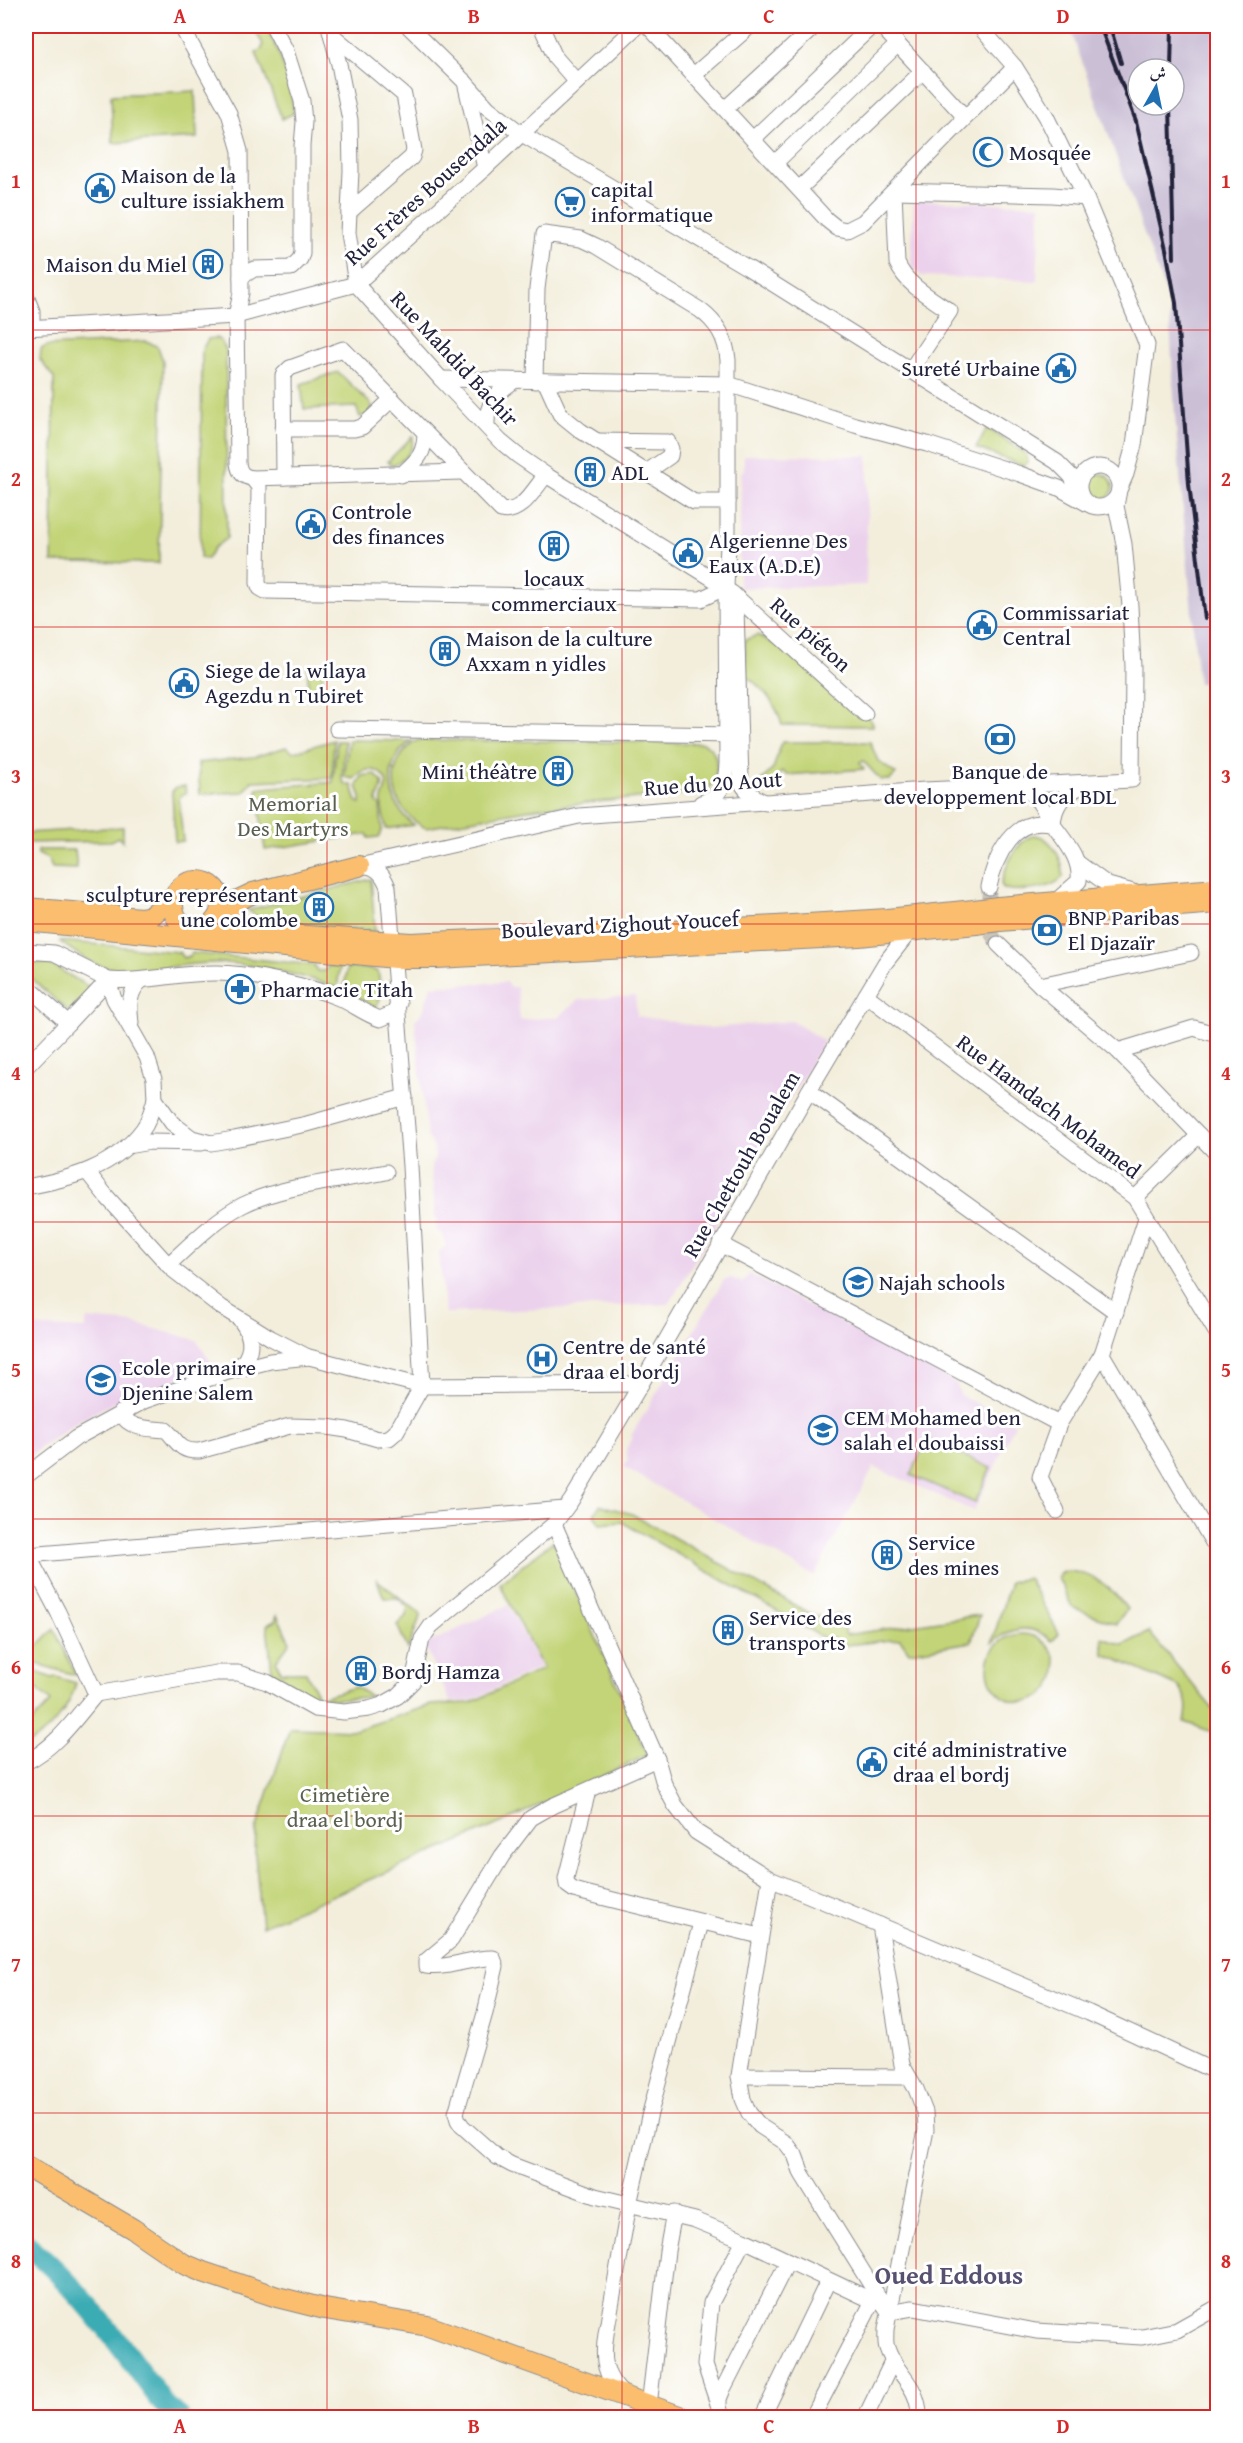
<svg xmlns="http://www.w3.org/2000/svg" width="1243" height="2443" font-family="'Gentium Book Plus',Amiri,serif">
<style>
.built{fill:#ebd1ec}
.industrial{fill:#cbbfd6;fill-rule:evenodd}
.green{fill:#c2d477;stroke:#727b59;stroke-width:1.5}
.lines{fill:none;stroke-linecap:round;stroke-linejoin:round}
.river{stroke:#3aabb4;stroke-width:22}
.minor-tunnel{stroke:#c9c5bb;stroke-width:15;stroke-dasharray:15 8;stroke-linecap:butt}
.minor-casing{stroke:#8a888b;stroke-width:17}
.major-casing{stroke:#8a888b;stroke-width:22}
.minor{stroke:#fff;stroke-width:15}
.major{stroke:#fbbe6e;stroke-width:20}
.rail{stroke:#22223b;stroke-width:4}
.major-bridge-casing{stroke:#8a888b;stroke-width:22;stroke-linecap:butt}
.major-bridge{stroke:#fbbe6e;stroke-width:20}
.grid{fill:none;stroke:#d62828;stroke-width:1.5;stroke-opacity:0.55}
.labels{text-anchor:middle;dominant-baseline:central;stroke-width:6;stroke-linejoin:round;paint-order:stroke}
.poi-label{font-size:22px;fill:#22223b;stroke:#fff;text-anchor:start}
.street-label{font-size:22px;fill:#22223b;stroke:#fff}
.park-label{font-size:22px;fill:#5a6050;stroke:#fff}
.quarter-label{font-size:26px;font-weight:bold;fill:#575070;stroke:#fff}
.neatline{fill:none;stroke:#d62828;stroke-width:2}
.grid-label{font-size:20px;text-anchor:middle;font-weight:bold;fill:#d62828}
</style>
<rect width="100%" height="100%" fill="#fff"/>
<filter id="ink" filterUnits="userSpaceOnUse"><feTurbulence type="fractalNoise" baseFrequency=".0167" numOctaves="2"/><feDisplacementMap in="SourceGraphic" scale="12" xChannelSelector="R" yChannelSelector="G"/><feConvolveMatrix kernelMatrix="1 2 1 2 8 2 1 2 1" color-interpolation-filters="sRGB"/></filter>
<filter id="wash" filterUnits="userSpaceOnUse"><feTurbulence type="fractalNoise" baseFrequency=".008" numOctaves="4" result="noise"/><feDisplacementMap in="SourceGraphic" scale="24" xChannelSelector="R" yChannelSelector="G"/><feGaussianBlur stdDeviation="1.35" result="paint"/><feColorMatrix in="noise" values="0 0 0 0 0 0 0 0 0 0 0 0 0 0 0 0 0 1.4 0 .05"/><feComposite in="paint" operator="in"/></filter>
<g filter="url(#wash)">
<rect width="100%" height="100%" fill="#f3eedb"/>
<g class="built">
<polygon points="914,200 1040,205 1037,281 921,276 911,265"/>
<polygon points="744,455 868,456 866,585 739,588 741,473 744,469"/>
<polygon points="507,982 509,987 517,987 520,1020 559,1017 578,1000 635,996 637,1016 710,1028 792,1021 824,1041 669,1304 445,1313 439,1252 446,1246 444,1235 437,1231 431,1167 435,1158 434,1147 427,1136 415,1020 423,1012 431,986"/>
<polygon points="749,1274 956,1383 960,1395 1015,1424 974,1511 874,1467 814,1576 624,1467 628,1460 626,1449 633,1438 631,1436 724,1280 731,1278 743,1283"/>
<polygon points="87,1319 133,1323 196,1340 213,1365 111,1404 79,1420 26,1458 26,1326 85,1329"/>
<polygon points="508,1605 540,1667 469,1701 450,1702 425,1645"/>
</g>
<path class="industrial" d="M1069,26h148v657h-19l-23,-267 -6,-114zM1138,69h36v36h-36z"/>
<g class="green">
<path d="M252,26h13c16,27 25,55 29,87l-12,6 -26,-66 6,-4 1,-5z"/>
<polygon points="195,91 197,138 113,143 111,95"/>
<polygon points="216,338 221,341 226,350 227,538 214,548 207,559 200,558 202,350 208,339"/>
<polygon points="147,341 158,347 163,361 159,563 52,562 54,378 40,360 41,349 47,346"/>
<polygon points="338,372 372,405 371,413 360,417 356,407 304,409 301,384"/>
<polygon points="987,428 1025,453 1028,461 1024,466 976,448"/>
<path d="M413,436c1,15 -7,24 -21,29l-4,-4z"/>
<circle cx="1100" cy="487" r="13"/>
<path d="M757,635l15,8 7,1 89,72 5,7v3l-91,-1c-6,-22 -18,-36 -36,-49l-1,-36z"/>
<polygon points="308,667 322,667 323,688 308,688"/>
<polygon points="334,740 332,778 252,781 244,792 200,794 198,763 254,757 286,747 293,752"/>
<path d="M349,740l63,1c-31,19 -26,64 2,84l-28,4c-1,-8 -6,-22 -4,-30 3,-13 10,-15 -3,-27 -10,-5 -18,-2 -25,7l-10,-2z"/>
<path d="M418,740l285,3c19,9 16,35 4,48l-169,17 -112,20c-37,-17 -45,-66 -8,-88z"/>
<path d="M337,741h8l-3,38 4,6h6l5,17 4,1v-6l-4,-11 5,-10 13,-2 7,8c2,10 -6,13 -5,21l3,2 2,26 -3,6 -10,1 -2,-4 -102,16 -8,-61c26,-4 50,-4 76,-7z"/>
<polygon points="782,742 870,742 878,761 896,774 890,780 881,780 863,761 860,763 864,769 787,775 782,771 769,792 759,789 758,784 773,769"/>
<polygon points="185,786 186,794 180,796 179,799 183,841 175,842 172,792 175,788"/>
<polygon points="123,827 123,842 118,837 111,841 26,843 26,833"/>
<path d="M1033,835c18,0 31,26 30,42 -13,14 -42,15 -59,12l-3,-5c5,-18 13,-40 32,-49z"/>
<polygon points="38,850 75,850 77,869 52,868 48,859 38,854"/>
<polygon points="371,879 375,931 263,921 248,910"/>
<path d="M59,941l120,11 4,6 7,-2 2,-3 123,12 2,6h8l3,-5 12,1 -3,21c-27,-11 -83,-24 -112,-25 -41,-3 -87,16 -127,2 -14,-5 -27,-16 -39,-24z"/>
<polygon points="26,962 50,964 91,988 69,1012 26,974"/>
<polygon points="347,968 372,969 378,972 382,993 377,1006 372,1006 344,989"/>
<polygon points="927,1439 991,1468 975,1503 911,1475"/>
<polygon points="600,1505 632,1514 814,1616 825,1617 838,1614 846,1635 980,1615 971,1642 909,1652 900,1639 846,1645 832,1638 827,1640 622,1522 600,1524 594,1515"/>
<polygon points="553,1541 648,1755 494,1826 262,1926 255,1855 256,1830 290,1728 355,1730 431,1705 470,1703 543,1669 500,1584"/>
<path d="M1068,1571c28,3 43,16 59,38l-11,15 -44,-17 -14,-29 3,-5z"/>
<path d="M1028,1578l31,56 -7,7c-20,-18 -40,-15 -60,2l18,-61z"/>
<polygon points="377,1580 421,1614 408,1649 397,1625 406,1616 408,1607 398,1598 384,1598"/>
<polygon points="277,1615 290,1642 276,1661 281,1672 306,1672 319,1698 355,1687 372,1697 318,1700 272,1671 267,1625 275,1621"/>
<polygon points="54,1629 76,1675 26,1661 26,1658"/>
<path d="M1149,1632l68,82v20l-32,-12c3,-14 3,-23 -6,-35l-75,-33 -2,-16 21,7z"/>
<circle cx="1022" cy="1668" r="34"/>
<path d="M26,1668l26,10 4,-1 20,6c-6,24 -27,52 -50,61v-16l25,-26 -25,-23z"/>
</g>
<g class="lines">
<path class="river" d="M26,2244c56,45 97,106 140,163l14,11"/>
</g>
</g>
<g filter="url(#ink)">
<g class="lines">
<polyline class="minor-tunnel" points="989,887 989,930 998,944"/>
<g class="minor-casing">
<g id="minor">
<path d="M181,26l48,87 11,38 1,142 -5,23 2,147c1,9 5,14 14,15l210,-6"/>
<path d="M329,26l10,38 11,56 1,51 -3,62 8,51 85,95 59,62 17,14 29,20 180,112 10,20 5,174c4,11 15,17 25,22"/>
<polyline points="408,26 465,82 485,168"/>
<polyline points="541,26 555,57 576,81"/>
<polyline points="648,26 827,220 837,228 847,230 863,222 1015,67"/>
<polyline points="881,26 965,117"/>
<polyline points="331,34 404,95 414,150 412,157 349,212"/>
<polyline points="694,75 750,26"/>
<polyline points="465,82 488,108 522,134 748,268 1057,462 1071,476 1080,493"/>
<polyline points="725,109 815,26"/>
<polyline points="753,139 872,26"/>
<polyline points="775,163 898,44"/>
<polyline points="800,188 923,71"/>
<polyline points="241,277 254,269 291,268 300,259 302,253 302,146 304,122 302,101 286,51 273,26"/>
<polyline points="26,296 32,311 32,327"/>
<polyline points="26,328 236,316 356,284 485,168 637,26"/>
<path d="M910,371l40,-60c-19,-13 -44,-26 -53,-48l-3,-72 159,4 33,3"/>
<polyline points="441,379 728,384 855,425 927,444 1020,474 1059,488 1088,504"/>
<path d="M535,381l2,-92 7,-55 37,5 15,7 104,64c17,13 26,27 28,50v185l-2,42 1,176c-1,22 -5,32 -26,40"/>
<polyline points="545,381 560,414 581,431 694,502 728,502"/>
<path d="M487,426c-1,-23 9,-33 27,-45"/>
<polyline points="283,429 354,429 362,427 392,399"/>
<polyline points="596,441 668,442 671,449 670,456 651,469 649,474"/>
<circle cx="1099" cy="487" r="20"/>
<path d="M401,475c15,-14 24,-20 24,-42"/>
<path d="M284,477l-1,-102 7,-7 53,-19 158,161c20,5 33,-21 45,-35"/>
<polyline points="252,478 259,487 258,583 260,588 265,591 701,599 726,587"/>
<polyline points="732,593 865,714"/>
<polyline points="337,729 736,735"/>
<path d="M1017,785c26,13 22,21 37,41 13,18 27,33 25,55l-24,21"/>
<path d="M1053,825c1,-21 11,-32 30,-39"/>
<polyline points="1078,863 1108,885 1133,892"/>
<polyline points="359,866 579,816 925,790 1132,780 1133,667 1130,606 1124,544 1116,506 1119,490 1126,474 1134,445 1147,345 1086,198 1046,116 1015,67 979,26"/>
<path d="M362,866c14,-1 21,8 26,21l22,279 12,220 219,-2"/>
<path d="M989,887c6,-31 26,-73 64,-62"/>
<polyline points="998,944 1040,985 1118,1051 1218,1155"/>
<polyline points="26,951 54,953 108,980 68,1023"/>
<polyline points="26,985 68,1023 26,1067"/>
<polyline points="1040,985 1191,953"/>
<polyline points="866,995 1135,1198 1218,1335"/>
<path d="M399,1003l-5,10 -14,6c-15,-5 -27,-15 -41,-21 -32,-13 -86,-24 -121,-25 -37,-1 -73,10 -110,7l6,19 33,58 7,22 1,20 17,24 20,15 19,5 23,-4 73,-15 98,-27"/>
<path d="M131,1023c-2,-17 -3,-32 11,-43"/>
<polyline points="1118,1051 1194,1028 1218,1035"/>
<polyline points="809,1091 1116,1312"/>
<polyline points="127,1146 150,1142 202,1143"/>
<polyline points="88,1173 107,1197 172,1269 221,1307 271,1338 308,1357"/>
<path d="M26,1187c44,-8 88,-19 117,-58 6,-8 9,-20 12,-30"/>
<polyline points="1135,1198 1199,1135"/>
<polyline points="1146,1218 1102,1354 1218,1551"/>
<polyline points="720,1244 1059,1424"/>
<path d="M168,1265c23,-21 47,-46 75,-60 39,-20 99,-24 143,-33"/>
<path d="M237,1369c16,-14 17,-31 4,-48"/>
<path d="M26,1476l50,-38 68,-37 84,-29 42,-11 39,-4 113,29 -26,46 -7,6 -11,1 -31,-9 -20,-3 -37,-1 -91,25c-20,1 -21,-10 -33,-21 -19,-2 -35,0 -46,-17"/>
<polyline points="1057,1511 1040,1477 1059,1424 1102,1354"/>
<polyline points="554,1524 657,1759 664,1784 675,1805 696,1832 770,1879 1089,2013 1218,2073"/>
<polyline points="26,1551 28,1555 564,1509"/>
<polyline points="96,1694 216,1673 238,1673 267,1682 315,1709 344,1712 369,1709 382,1705 398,1696 413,1681 422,1639 431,1626 554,1524 571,1501 641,1384 817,1077 885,963 910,931"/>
<path d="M657,1759l-105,47 -21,12 -29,38 -51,84 -25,21v5c25,3 45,-9 67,-8l3,8 -11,47 -29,100 2,7 4,6 35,31 15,8 83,31 100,24 49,20 129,61 3,-8 13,19 24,-4 123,23 106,6 35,-7 41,-23"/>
<path d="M26,1762c29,-14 49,-43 70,-68l-38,-82 -30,-57"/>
<polyline points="588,1791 566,1878 567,1885 574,1890 585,1893 760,1936"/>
<polyline points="770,1879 739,2076 743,2099 749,2113 760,2126 786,2143 795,2155 802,2174 876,2293"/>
<path d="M880,1925l22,140 14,24 9,23 1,18 -40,199c0,6 -1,14 1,19 8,26 33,37 32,70"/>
<polyline points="739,2076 907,2077"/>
<path d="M624,2395c-20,-17 -22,-36 -18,-61l23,-130 20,-87 52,-194"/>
<polyline points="649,2406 667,2251 674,2213"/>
<polyline points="719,2406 719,2399 723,2389 788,2261"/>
<polyline points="720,2410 705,2365 711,2303 744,2240"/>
<polyline points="762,2418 828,2281"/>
<polyline points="812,2418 873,2301"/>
<polyline points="865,2418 893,2360"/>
</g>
</g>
<g class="major-casing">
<g id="major">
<circle cx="197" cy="905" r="24"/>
<polyline points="998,907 1177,892"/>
<polyline points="26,908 141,918 151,916 174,896"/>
<polyline points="26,921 395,958 437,958 859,936 976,924"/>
<polyline points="1000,921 1179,906"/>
<polyline points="241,924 230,914 232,903 253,893 359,866"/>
<polyline points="207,928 232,922 276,934 411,943 776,926 887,919 974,910"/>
<polyline points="26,2166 133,2229 184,2264 203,2272 277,2297 325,2309 428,2326 685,2418"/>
</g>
</g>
<use href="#minor" class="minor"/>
<use href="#major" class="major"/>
<g class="rail">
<polyline points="1100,26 1136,121 1166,249 1176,303 1189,484 1205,619"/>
<polyline points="1110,26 1121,63"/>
<polyline points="1171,69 1172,26"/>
<polyline points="1170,105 1174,258"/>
<polyline points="1218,668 1215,739 1214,920 1218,935"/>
</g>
<g class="major-bridge-casing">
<g id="major-bridge">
<polyline points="1177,892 1218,889"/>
<polyline points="1179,906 1218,903"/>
<polyline points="974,910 998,907"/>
<polyline points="976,924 1000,921"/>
</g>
</g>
<use href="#major-bridge" class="major-bridge"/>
</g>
</g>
<path class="grid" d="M327,26v2392M622,26v2392M916,26v2392M26,330h1192M26,627h1192M26,924h1192M26,1222h1192M26,1519h1192M26,1816h1192M26,2113h1192"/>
<defs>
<g id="mosque-ring" transform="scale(1.5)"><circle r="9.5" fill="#fff" stroke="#1f6fb2" stroke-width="1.5"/><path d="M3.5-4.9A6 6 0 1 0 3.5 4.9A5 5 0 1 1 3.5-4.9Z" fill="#1f6fb2"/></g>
<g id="civic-ring" transform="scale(1.5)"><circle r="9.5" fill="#fff" stroke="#1f6fb2" stroke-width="1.5"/><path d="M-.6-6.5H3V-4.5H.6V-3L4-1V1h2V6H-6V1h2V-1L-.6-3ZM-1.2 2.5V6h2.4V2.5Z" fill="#1f6fb2"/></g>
<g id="supermarket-ring" transform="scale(1.5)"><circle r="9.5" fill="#fff" stroke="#1f6fb2" stroke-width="1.5"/><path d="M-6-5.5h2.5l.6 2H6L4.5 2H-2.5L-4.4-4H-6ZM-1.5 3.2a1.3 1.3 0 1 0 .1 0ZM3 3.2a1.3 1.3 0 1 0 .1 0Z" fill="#1f6fb2"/></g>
<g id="building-ring" transform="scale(1.5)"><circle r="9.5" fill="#fff" stroke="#1f6fb2" stroke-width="1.5"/><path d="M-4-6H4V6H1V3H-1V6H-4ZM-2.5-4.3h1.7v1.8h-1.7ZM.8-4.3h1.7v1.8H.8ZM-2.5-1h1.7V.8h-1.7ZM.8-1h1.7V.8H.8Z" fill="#1f6fb2"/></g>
<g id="bank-ring" transform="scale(1.5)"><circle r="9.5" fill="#fff" stroke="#1f6fb2" stroke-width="1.5"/><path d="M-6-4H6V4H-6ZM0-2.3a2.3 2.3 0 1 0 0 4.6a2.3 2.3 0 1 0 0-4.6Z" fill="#1f6fb2"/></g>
<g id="pharmacy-ring" transform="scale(1.5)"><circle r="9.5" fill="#fff" stroke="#1f6fb2" stroke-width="1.5"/><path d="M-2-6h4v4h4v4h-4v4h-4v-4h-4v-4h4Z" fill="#1f6fb2"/></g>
<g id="school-ring" transform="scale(1.5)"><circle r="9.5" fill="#fff" stroke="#1f6fb2" stroke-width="1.5"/><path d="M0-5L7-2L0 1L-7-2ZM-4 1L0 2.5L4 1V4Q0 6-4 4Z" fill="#1f6fb2"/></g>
<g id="hospital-ring" transform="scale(1.5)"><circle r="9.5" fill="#fff" stroke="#1f6fb2" stroke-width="1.5"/><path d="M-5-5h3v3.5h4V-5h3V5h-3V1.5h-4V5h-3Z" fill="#1f6fb2"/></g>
</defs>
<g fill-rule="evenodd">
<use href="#mosque-ring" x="988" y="152"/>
<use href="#civic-ring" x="100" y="188"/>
<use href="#supermarket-ring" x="570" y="202"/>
<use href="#building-ring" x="208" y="264"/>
<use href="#civic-ring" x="1061" y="368"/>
<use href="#building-ring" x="590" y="472"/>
<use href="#civic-ring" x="311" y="524"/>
<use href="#building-ring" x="554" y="546"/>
<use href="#civic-ring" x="688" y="553"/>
<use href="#civic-ring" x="982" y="625"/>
<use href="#building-ring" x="445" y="651"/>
<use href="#civic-ring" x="184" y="683"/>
<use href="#bank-ring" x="1000" y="739"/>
<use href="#building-ring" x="558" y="771"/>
<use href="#building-ring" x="319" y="907"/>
<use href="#bank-ring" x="1047" y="930"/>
<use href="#pharmacy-ring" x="240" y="989"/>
<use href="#school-ring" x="858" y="1282"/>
<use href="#hospital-ring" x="542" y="1359"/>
<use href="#school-ring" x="101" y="1380"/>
<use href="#school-ring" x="823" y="1430"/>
<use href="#building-ring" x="887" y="1555"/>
<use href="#building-ring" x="728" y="1630"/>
<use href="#building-ring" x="361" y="1671"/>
<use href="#civic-ring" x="872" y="1762"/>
</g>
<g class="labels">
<g class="poi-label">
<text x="1009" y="152">Mosquée</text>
<text x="121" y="175">Maison de la<tspan x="121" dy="25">culture issiakhem</tspan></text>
<text x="591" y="189">capital<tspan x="591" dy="25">informatique</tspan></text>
<text x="187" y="264" text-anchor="end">Maison du Miel</text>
<text x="1040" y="368" text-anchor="end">Sureté Urbaine</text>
<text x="611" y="472">ADL</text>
<text x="332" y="511">Controle<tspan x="332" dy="25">des finances</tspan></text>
<text x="709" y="540">Algerienne Des<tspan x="709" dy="25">Eaux (A.D.E)</tspan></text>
<text x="554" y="578" text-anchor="middle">locaux<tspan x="554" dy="25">commerciaux</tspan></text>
<text x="1003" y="612">Commissariat<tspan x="1003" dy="25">Central</tspan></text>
<text x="466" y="638">Maison de la culture<tspan x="466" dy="25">Axxam n yidles</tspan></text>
<text x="205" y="670">Siege de la wilaya<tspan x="205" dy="25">Agezdu n Tubiret</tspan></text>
<text x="537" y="771" text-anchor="end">Mini théàtre</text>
<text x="1000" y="771" text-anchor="middle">Banque de<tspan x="1000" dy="25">developpement local BDL</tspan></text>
<text x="298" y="894" text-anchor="end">sculpture représentant<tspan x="298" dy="25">une colombe</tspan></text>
<text x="1068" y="917">BNP Paribas<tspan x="1068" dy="25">El Djazaïr</tspan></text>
<text x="261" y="989">Pharmacie Titah</text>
<text x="879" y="1282">Najah schools</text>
<text x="563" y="1346">Centre de santé<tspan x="563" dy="25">draa el bordj</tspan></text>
<text x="122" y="1367">Ecole primaire<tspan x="122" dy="25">Djenine Salem</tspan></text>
<text x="844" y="1417">CEM Mohamed ben<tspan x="844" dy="25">salah el doubaissi</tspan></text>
<text x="908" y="1542">Service<tspan x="908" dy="25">des mines</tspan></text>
<text x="749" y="1617">Service des<tspan x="749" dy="25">transports</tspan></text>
<text x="382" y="1671">Bordj Hamza</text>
<text x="893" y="1749">cité administrative<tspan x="893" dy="25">draa el bordj</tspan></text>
</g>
<g class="street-label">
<text transform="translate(425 191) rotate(-42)">Rue Frères Bousendala</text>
<text transform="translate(455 358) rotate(47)">Rue Mahdid Bachir</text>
<text transform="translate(811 634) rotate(42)">Rue piéton</text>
<text transform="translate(713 783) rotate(-4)">Rue du 20 Aout</text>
<text transform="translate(620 924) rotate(-3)">Boulevard Zighout Youcef</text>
<text transform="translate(1049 1106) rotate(37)">Rue Hamdach Mohamed</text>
<text transform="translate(741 1164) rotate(-60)">Rue Chettouh Boualem</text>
</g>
<g class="park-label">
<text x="293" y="803">Memorial<tspan x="293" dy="25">Des Martyrs</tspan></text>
<text x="345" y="1794">Cimetière<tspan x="345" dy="25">draa el bordj</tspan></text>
</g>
<g class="quarter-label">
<text x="949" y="2274">Oued Eddous</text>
</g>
</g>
<rect width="1243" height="2443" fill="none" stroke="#fff" stroke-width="66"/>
<g transform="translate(1156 87) rotate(9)"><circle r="28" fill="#ffffff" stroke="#a7a7b1" stroke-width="1.5"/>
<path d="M0-4.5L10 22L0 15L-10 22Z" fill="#1f6fb2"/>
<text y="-9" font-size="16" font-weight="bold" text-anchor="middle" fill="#22223b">ش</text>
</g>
<rect x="33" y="33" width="1177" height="2377" class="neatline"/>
<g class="grid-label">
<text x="180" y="23">A</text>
<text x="474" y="23">B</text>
<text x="769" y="23">C</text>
<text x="1063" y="23">D</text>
<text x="16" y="188">1</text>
<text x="1226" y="188">1</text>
<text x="16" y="486">2</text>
<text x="1226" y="486">2</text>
<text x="16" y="783">3</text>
<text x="1226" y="783">3</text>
<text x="16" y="1080">4</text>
<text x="1226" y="1080">4</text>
<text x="16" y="1377">5</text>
<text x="1226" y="1377">5</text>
<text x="16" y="1674">6</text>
<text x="1226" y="1674">6</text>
<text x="16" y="1971">7</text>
<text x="1226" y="1971">7</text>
<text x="16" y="2268">8</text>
<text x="1226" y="2268">8</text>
<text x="180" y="2433">A</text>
<text x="474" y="2433">B</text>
<text x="769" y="2433">C</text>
<text x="1063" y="2433">D</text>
</g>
</svg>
